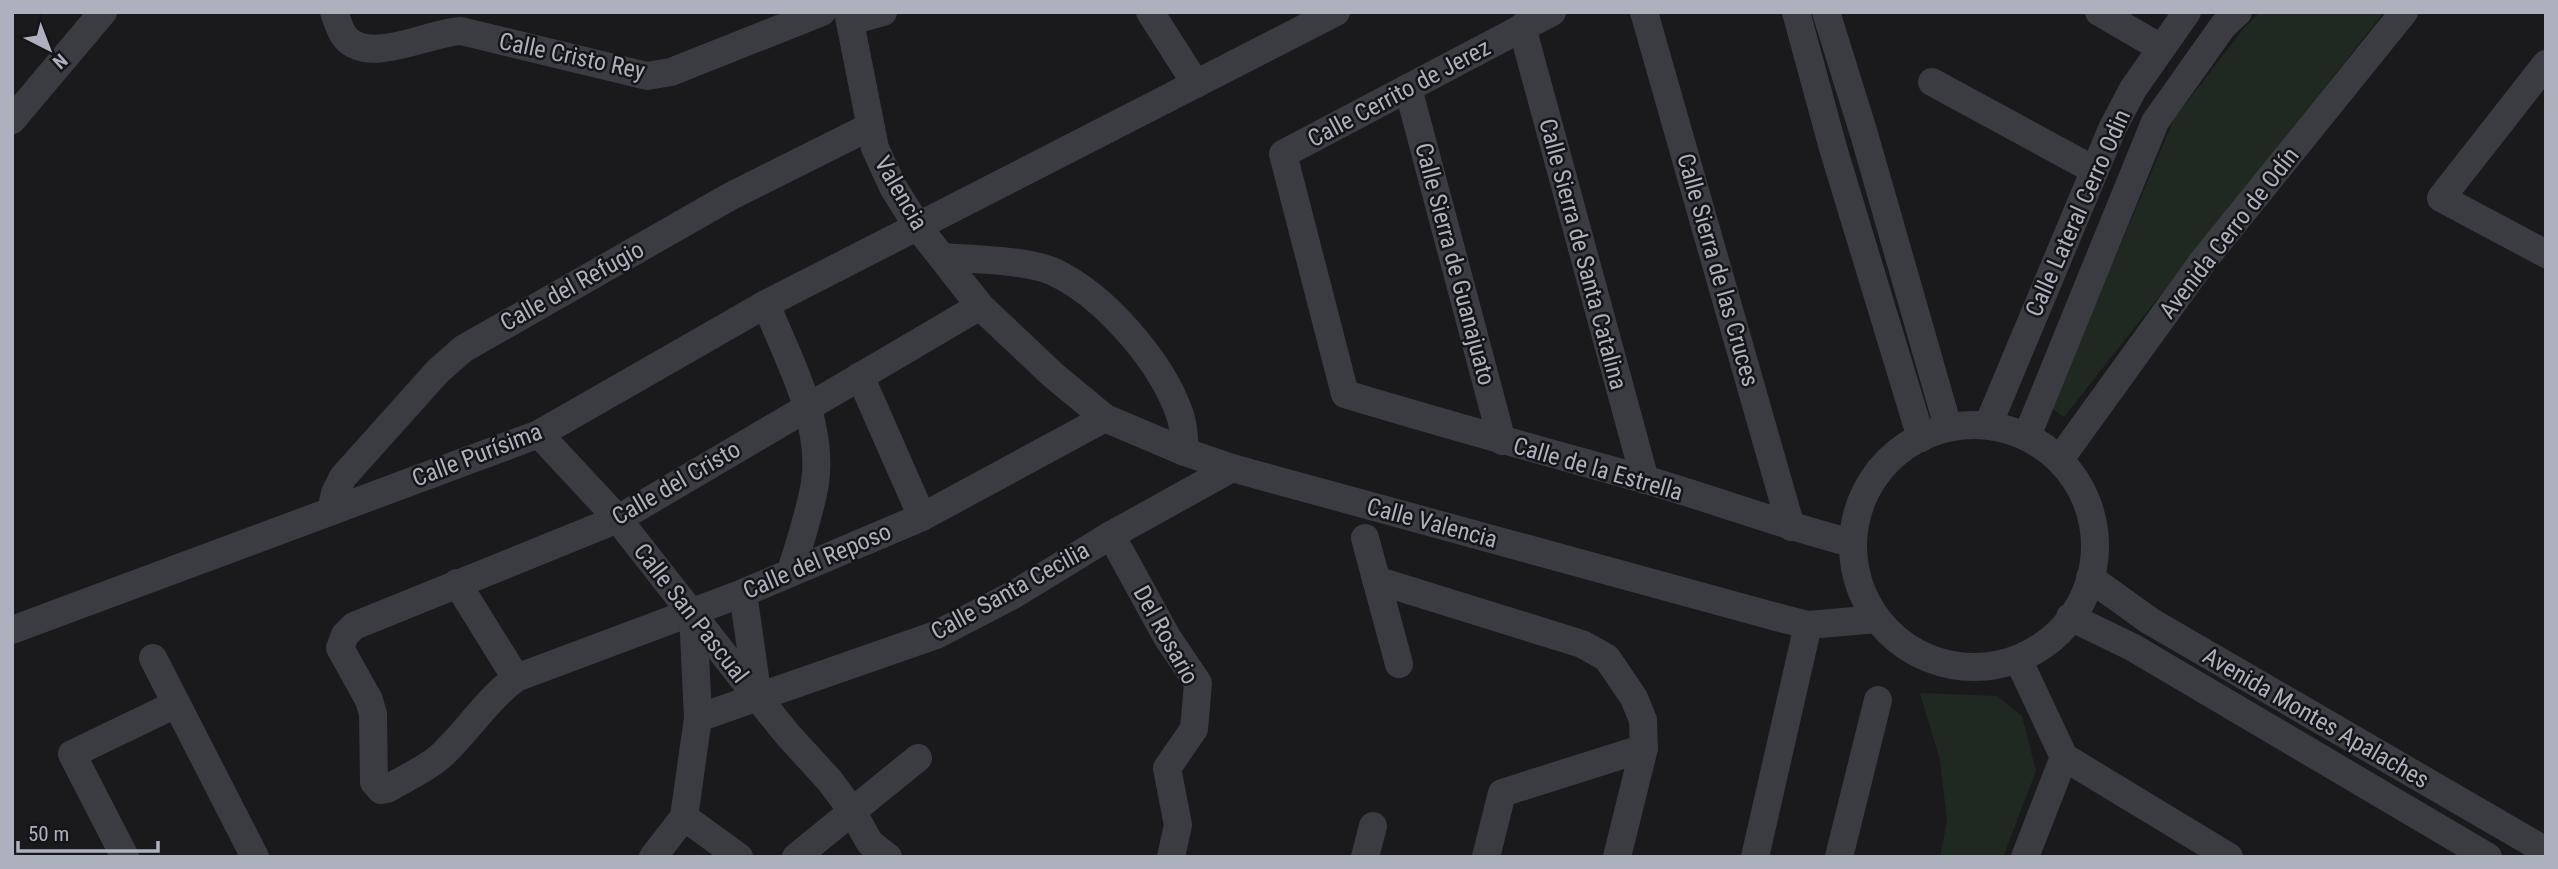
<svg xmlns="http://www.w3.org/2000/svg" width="2558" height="869" font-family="'Roboto Condensed',sans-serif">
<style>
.green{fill:#1f2921}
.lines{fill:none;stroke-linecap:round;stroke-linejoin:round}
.minor{stroke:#3b3c42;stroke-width:28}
.labels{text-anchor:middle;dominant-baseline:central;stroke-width:5;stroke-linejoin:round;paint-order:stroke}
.street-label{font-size:24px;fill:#acb1bd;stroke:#151518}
</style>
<rect width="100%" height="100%" fill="#1a1a1d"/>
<g class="green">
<polygon points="2260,12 2384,12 2064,417 2051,408 2174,119 2243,29"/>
<polygon points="1920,693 1997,696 2022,716 2036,771 2003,857 1940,857 1947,821 1940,760"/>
</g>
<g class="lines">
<g class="minor">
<path d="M334,12c3,8 6,19 11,25 23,29 85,-5 116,-6l186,45 24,-4 151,-60"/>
<polyline points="848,12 875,148 893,187 918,227 980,306 1053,375 1105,418 1185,452 1232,468 1784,619 1808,625 1877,619"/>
<polyline points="1150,12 1196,84"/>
<path d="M1552,12l-269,142 62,240c99,30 198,57 298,85 70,20 138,46 209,64"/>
<polyline points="1644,12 1791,527"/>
<polyline points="1796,12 1833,148 1921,438"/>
<polyline points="1826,12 1864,134 1948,427"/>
<polyline points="2099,12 2161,48"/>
<polyline points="850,21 883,12"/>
<polyline points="1522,27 1645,480"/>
<polyline points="2546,64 2441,198 2546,254"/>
<polyline points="1932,82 2094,170"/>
<polyline points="1408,88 1502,441"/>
<polyline points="12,120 103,12"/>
<path d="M942,257c30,2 86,3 112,15 51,24 108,90 126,143 4,11 4,25 5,37"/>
<path d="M766,304c22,55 58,118 49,179 -5,30 -15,59 -24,88"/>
<path d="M980,306l-362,213 -264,107 -9,9 -5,13 29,52 4,14 1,68 7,8 6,-1c20,-12 44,-22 60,-39 24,-24 42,-52 69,-72l227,-85 179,-76 183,-99"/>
<polyline points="860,376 922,517"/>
<polyline points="1988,425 2112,129 2133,89 2187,12"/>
<circle cx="1974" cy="546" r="121"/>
<polyline points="539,434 618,519 758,698"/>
<polyline points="2027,436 2155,122 2223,26 2238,12"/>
<polyline points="2060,459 2203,261 2404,12"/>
<polyline points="331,511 335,493 343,477 438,371 463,349 731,196 869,127"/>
<polyline points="1111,535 1167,637 1198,683 1194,729 1167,768 1178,825 1171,857"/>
<polyline points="1365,538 1399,664"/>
<polyline points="2090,578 2150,621 2546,851"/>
<polyline points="1376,580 1582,644 1607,658 1634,698 1643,720 1644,748 1617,857"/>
<polyline points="457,583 516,678"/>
<polyline points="743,593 758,698 788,735 830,781 852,811 870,843 888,857"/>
<polyline points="2070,617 2132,647 2488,857"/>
<polyline points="12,630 539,434 766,304 1336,12"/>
<polyline points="153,658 255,857"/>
<polyline points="2018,659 2064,757 2025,857"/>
<polyline points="698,718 936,635 1013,595 1111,535 1232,468"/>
<polyline points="2064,757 2229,857"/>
<polyline points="684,817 739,857"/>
<polyline points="125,857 72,754 176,704"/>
<polyline points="653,857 684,817 698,718 693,613"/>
<polyline points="796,857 918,758"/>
<polyline points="1365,857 1373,826"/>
<polyline points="1486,857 1502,793 1644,748"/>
<polyline points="1755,857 1808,625"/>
<polyline points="1839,857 1878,700"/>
</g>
</g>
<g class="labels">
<g class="street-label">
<text transform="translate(572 56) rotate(12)">Calle Cristo Rey</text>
<text transform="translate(1399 93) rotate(-28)">Calle Cerrito de Jerez</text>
<text transform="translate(901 193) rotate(60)">Valencia</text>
<text transform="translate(2078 213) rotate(-66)">Calle Lateral Cerro Odin</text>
<text transform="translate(2229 233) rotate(-52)">Avenida Cerro de Odín</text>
<text transform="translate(1583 254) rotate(75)">Calle Sierra de Santa Catalina</text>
<text transform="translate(1455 264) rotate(75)">Calle Sierra de Guanajuato</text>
<text transform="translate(1718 270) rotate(74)">Calle Sierra de las Cruces</text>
<text transform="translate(572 286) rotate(-29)">Calle del Refugio</text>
<text transform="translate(477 455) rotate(-21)">Calle Purísima</text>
<text transform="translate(1598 469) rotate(16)">Calle de la Estrella</text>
<text transform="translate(676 483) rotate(-30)">Calle del Cristo</text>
<text transform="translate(1432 523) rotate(15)">Calle Valencia</text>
<text transform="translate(817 561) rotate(-23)">Calle del Reposo</text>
<text transform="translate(1010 591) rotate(-29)">Calle Santa Cecilia</text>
<text transform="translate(691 613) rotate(52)">Calle San Pascual</text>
<text transform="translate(1166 635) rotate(61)">Del Rosario</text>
<text transform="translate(2316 718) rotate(30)">Avenida Montes Apalaches</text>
</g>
</g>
<rect width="2558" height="869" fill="none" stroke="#acb1bd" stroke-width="28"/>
<g transform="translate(49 49) rotate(138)" stroke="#151518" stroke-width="5" paint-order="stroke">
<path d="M0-5L12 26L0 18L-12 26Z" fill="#acb1bd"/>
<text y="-10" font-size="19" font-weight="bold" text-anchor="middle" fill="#acb1bd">N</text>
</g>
<path d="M18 841v10h140v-10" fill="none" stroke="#acb1bd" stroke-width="3.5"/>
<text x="28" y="841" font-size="21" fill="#acb1bd" stroke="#151518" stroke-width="5" paint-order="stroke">50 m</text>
</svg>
